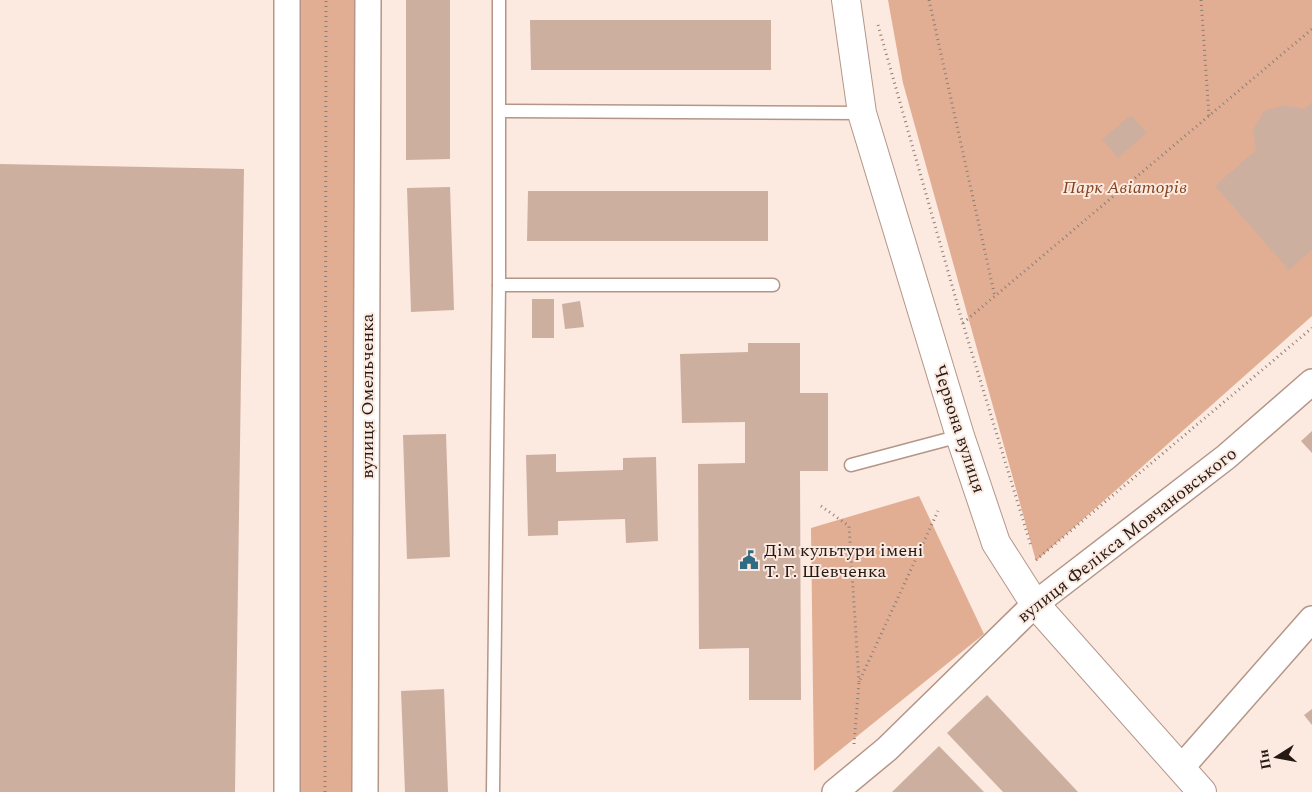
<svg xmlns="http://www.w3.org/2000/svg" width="1312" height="792" font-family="Spectral,serif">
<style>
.green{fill:#e1ae93}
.building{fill:#cdafa0}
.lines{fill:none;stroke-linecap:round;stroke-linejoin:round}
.service-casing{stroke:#b49688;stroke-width:15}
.minor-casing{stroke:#b49688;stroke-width:28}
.secondary-casing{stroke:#b49688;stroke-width:30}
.path{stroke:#8d7e76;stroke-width:3;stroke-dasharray:1 4;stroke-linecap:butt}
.service{stroke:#fff;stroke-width:12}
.minor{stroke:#fff;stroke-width:25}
.secondary{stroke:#fff;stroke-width:28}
.labels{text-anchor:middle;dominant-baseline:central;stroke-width:4;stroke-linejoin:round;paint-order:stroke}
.park-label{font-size:18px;font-style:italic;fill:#84431d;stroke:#fce9e0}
.street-label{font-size:18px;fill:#241913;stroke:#fce9e0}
.poi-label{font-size:18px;fill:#241913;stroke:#fce9e0;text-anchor:start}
</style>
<rect width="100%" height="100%" fill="#fce9e0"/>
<g class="green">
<polygon points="296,0 359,0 355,792 298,792"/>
<polygon points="888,0 1312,0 1312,316 1036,561 903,83"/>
<polygon points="919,496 984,634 814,771 811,528"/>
</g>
<g class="building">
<polygon points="406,0 450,0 450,159 406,160"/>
<polygon points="530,20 771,20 771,70 531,70"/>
<polygon points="1312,102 1312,250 1289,270 1215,186 1256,150 1253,130 1264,111 1284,105 1304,109"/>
<polygon points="1131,115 1147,133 1118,158 1102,139"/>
<polygon points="0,164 244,169 235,792 0,792"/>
<polygon points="450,187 454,310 411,312 407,188"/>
<polygon points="528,191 768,191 768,241 527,241"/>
<rect x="532" y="299" width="22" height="39"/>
<polygon points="580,301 584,327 565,329 562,304"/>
<polygon points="748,343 800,343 800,393 828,393 828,471 800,471 801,700 749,700 749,648 699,649 698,464 745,463 745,422 682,423 680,354 748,352"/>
<polygon points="1312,431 1312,453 1301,441"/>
<polygon points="446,434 450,557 407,559 403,435"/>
<polygon points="556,454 556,472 623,470 623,458 656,457 658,541 626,543 625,519 558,521 558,535 528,536 526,455"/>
<polygon points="444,689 448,792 405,792 401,691"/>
<polygon points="987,695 1078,792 1003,792 947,733"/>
<polygon points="1312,709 1312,725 1304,715"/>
<polygon points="939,746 984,792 892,792"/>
</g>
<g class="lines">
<g class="service-casing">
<g id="service">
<polyline points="500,111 862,113"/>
<polyline points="499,285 773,285"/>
<polyline points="851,465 960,436"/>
<polyline points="493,792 499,285 499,0"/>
</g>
</g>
<g class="minor-casing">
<g id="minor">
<polyline points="287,0 287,792"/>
<polyline points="1181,768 1312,619"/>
<polyline points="365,792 368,0"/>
<polyline points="835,792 887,749 1035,604 1226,457 1312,382"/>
</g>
</g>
<g class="secondary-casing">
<polyline id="secondary" points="846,0 862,113 960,436 996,543 1035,604 1202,792"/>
</g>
<g class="path">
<polyline points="929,0 995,297"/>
<polyline points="1201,0 1209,116"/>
<polyline points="878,25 963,324 1031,546"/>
<polyline points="963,323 1312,29"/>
<polyline points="821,506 849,526 859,682"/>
<polyline points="1036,560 1312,328"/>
<polyline points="854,744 859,682 938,511"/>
<polyline points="325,792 326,0"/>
</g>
<use href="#service" class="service"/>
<use href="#minor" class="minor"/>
<use href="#secondary" class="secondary"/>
</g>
<defs>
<g id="civic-bare" transform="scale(1.5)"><path d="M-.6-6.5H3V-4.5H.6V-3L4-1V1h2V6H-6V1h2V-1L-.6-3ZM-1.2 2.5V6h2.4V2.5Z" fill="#306b83" stroke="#fce9e0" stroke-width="2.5" paint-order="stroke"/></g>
</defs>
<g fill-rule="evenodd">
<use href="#civic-bare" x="749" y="560"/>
</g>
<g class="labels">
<g class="park-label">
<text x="1125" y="187">Парк Авіаторів</text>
</g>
<g class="street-label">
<text transform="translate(367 396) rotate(-90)">вулиця Омельченка</text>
<text transform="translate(959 429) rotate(72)">Червона вулиця</text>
<text transform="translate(1127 535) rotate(-38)">вулиця Фелікса Мовчановського</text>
</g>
<g class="poi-label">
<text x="764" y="550">Дім культури імені<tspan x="764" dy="21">Т. Г. Шевченка</tspan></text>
</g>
</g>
<g transform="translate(1277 757) rotate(259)" stroke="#fce9e0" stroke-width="4" paint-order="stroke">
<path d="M0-4L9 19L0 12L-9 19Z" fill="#241913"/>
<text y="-8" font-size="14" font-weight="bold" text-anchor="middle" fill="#241913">Пн</text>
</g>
</svg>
